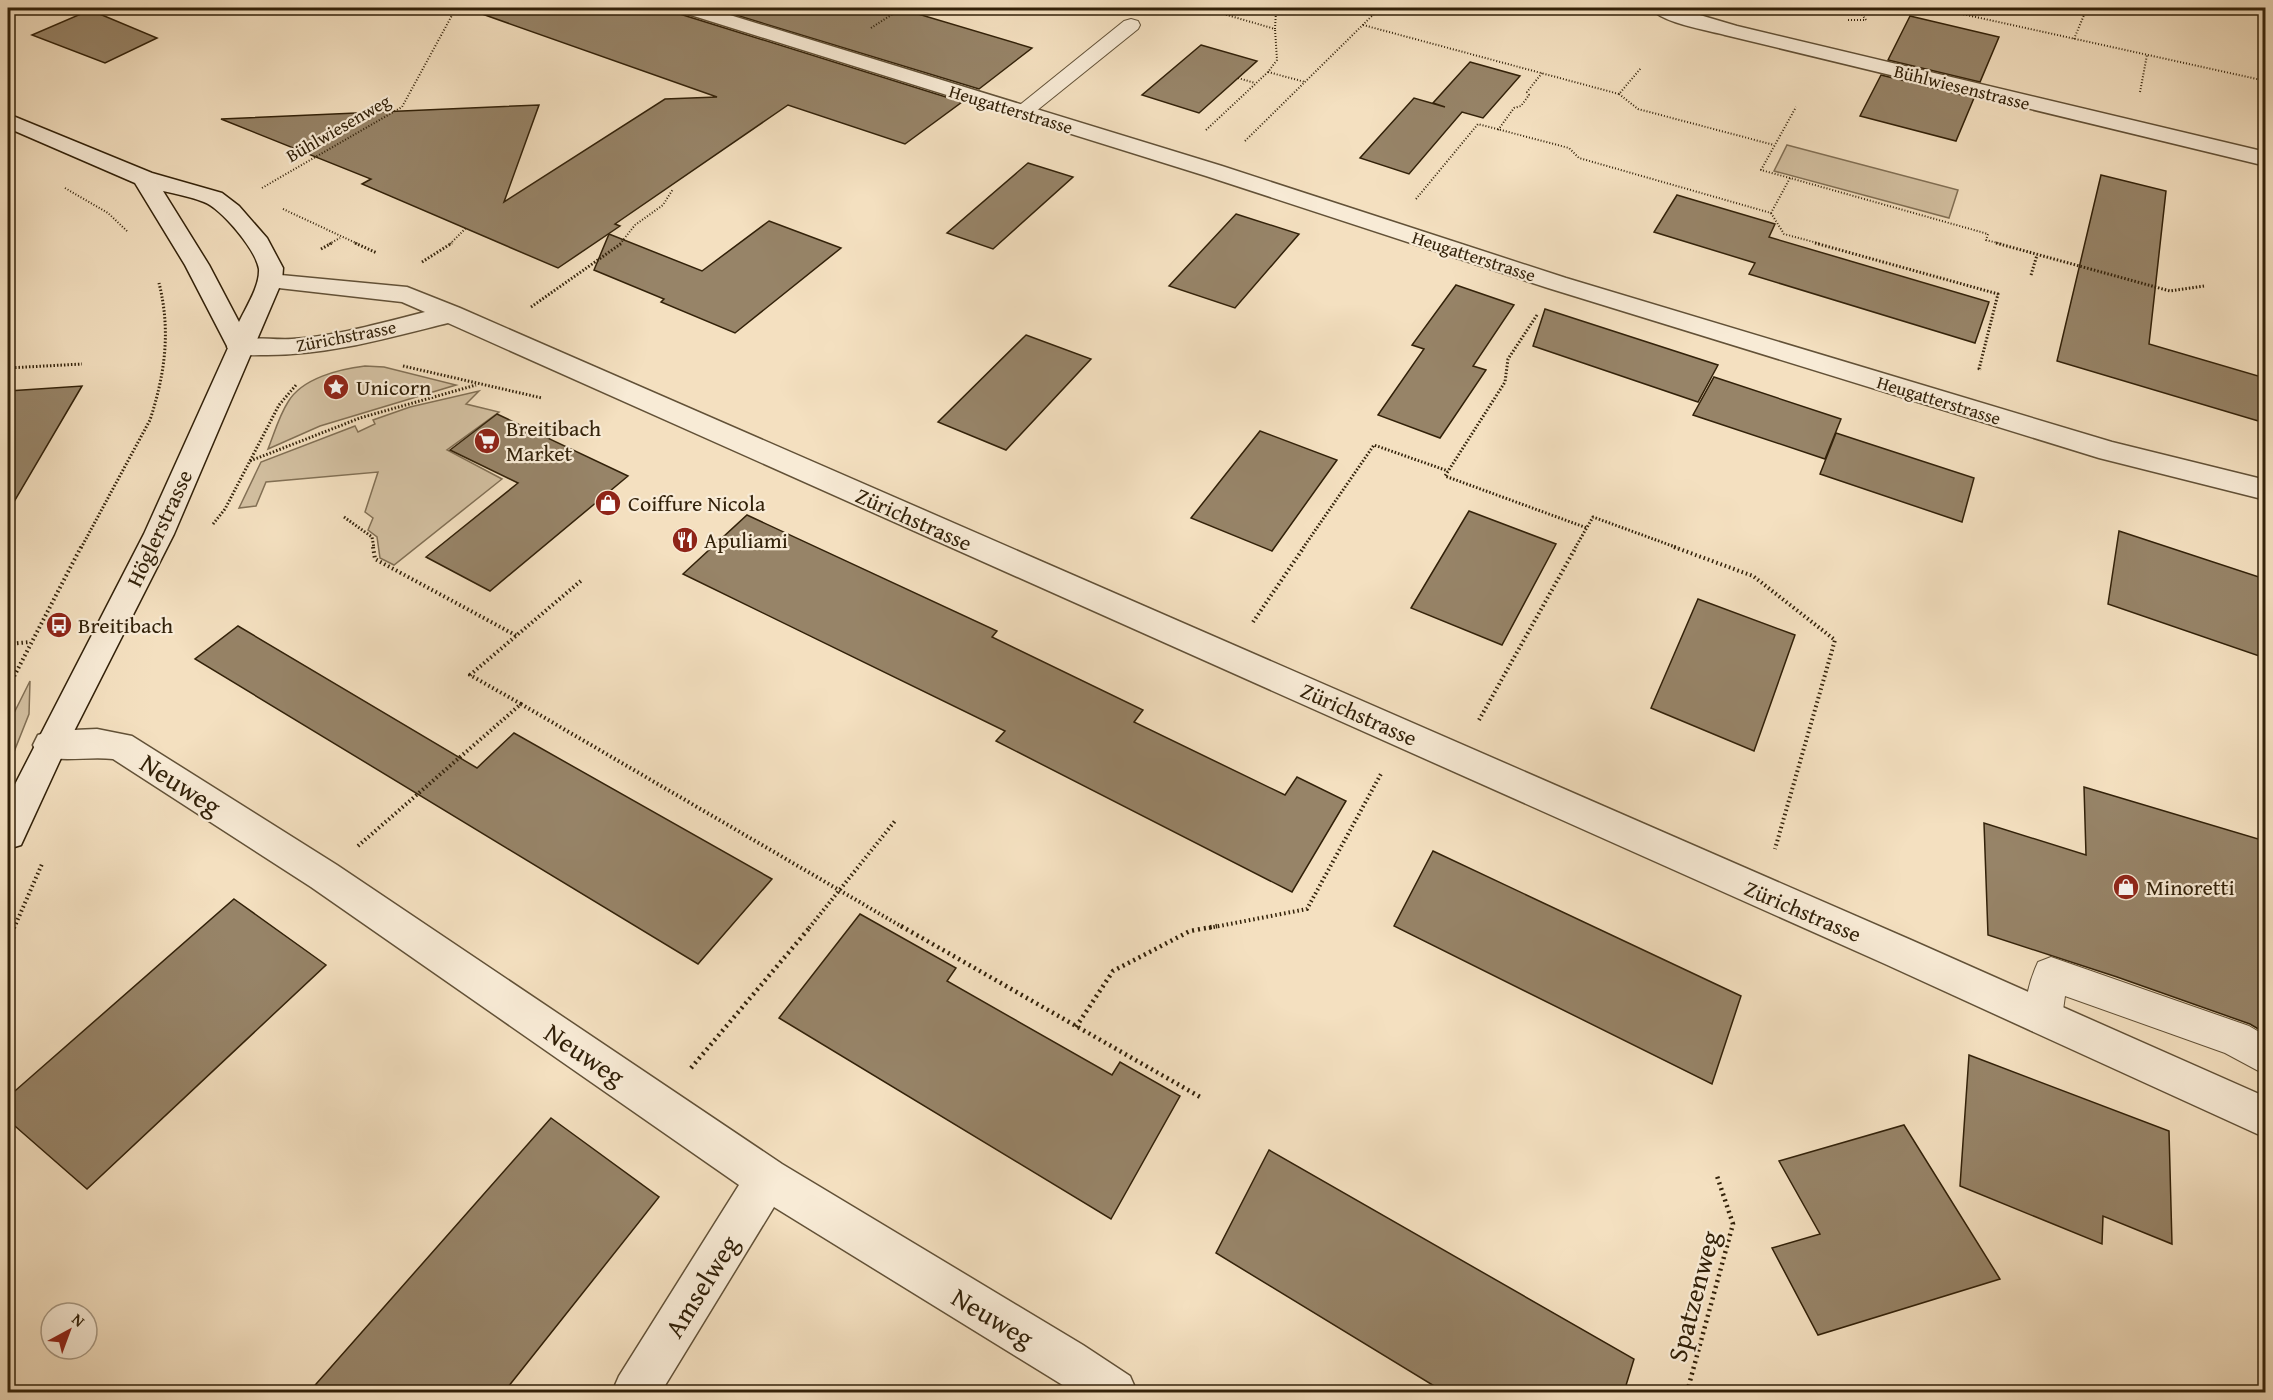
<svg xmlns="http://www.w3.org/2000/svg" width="2273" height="1400" font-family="'Gentium Book Plus',serif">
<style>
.green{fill:#d3c0a1;stroke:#827055;stroke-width:1.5}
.building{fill:#978468;stroke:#322109;stroke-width:1.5}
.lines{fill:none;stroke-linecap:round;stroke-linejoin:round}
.service-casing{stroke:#625137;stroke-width:2}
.minor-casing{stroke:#625137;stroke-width:3}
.tertiary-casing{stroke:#625137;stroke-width:3}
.secondary-casing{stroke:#322109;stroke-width:3}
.path-far3{stroke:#322109;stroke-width:2;stroke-dasharray:1 2;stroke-linecap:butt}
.path-far2{stroke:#322109;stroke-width:3;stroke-dasharray:1.5 2;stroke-linecap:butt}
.path-far1{stroke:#322109;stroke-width:4;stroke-dasharray:1.5 3;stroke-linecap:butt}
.path{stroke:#322109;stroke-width:4.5;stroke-dasharray:2 4;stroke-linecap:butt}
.service{fill:#f8ebd6;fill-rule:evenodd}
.minor{fill:#f8ebd6;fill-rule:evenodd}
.tertiary{fill:#f8ebd6;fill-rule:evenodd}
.secondary{fill:#f8ebd6;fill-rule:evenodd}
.labels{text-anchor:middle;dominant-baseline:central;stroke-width:4.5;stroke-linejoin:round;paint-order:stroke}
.far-street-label{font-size:18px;fill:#322109;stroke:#f8ebd6}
.poi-label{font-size:22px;fill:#322109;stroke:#f8ebd6;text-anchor:start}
.street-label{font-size:22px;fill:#322109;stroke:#f8ebd6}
.near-street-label{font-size:27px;fill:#322109;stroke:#f8ebd6}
</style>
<rect width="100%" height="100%" fill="#f4e0c0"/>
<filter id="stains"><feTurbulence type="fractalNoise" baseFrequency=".00333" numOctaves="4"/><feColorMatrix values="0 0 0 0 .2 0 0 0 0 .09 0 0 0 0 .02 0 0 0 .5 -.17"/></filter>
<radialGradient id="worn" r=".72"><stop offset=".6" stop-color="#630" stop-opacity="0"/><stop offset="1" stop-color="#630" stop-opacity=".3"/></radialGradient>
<g class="green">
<polygon points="1787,145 1958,190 1949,218 1774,171"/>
<path d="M365,366l19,1 72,18 -136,41 -52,23c6,-15 11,-33 20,-47 14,-24 52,-33 77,-36z"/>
<polygon points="479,391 466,404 499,412 447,450 502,479 394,565 380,558 377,537 368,530 373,518 365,512 378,472 266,482 256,506 239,508 261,462 355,426 358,432 375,424 373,420 410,407"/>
<polygon points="30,681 29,714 8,767 8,725"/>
</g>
<g class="building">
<polygon points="483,8 676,8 680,14 962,102 905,144 788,105 615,224 620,226 558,268 362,184 371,179 221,119 539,105 504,202 665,99 717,97 482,14"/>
<polygon points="713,8 898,8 1032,48 979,89"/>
<polygon points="90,10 157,38 105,63 32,35"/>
<polygon points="1910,16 1999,37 1980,82 1888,60"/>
<polygon points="1201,45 1257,61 1199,113 1142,95"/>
<polygon points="1470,62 1520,76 1483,118 1462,112 1409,174 1360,158 1414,98 1445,107 1433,103"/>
<polygon points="1881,75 1974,98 1956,141 1860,116"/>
<polygon points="1028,163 1073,177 993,249 947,233"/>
<polygon points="2101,175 2166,191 2149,344 2265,378 2265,423 2057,361"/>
<polygon points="1677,195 1775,224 1769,237 1989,302 1975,343 1749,274 1755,263 1654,232"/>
<polygon points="1236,214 1299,234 1235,308 1169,286"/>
<polygon points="769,221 841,248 735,333 661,302 664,299 594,270 609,234 702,271"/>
<polygon points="1456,285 1514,305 1473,366 1486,370 1440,438 1378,415 1424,349 1412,345"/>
<polygon points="1545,309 1718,365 1698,402 1533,346"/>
<polygon points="1026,335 1091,359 1006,450 938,422"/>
<polygon points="1714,377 1841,419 1825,459 1693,415"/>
<polygon points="82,386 8,512 8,391"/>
<polygon points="497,414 628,476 490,591 426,557 518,483 450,450"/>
<polygon points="1260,431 1337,460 1272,551 1191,518"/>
<polygon points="1836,433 1974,478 1962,522 1820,474"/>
<polygon points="1469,511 1556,544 1502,645 1411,608"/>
<polygon points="747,515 997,631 992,637 1143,710 1134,722 1285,795 1297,777 1346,801 1292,892 996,741 1005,731 683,574"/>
<polygon points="2119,531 2265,579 2265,658 2108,604"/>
<polygon points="1698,599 1795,635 1754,751 1651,708"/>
<polygon points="238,626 477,768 514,733 772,879 698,964 195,659"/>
<polygon points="2084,787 2265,841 2265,1033 2250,1024 2117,977 1988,935 1984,823 2086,855"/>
<polygon points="1433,851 1741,996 1712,1084 1394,926"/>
<polygon points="234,899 326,965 87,1189 8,1120 8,1097"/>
<polygon points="860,914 956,968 947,981 1112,1075 1120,1062 1180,1096 1111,1219 779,1018"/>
<polygon points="1969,1055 2169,1131 2172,1244 2103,1216 2102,1244 1960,1186"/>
<polygon points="551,1118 659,1197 504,1392 309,1392"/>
<polygon points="1904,1125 2000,1279 1818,1335 1772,1248 1820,1234 1779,1161"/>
<polygon points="1269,1150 1634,1359 1624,1392 1444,1392 1216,1253"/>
</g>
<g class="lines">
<g class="service-casing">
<g id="service">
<polygon points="1131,19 1138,21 1140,25 1138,29 1030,116 1023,118 1016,116 1013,112 1016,108 1124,21"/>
<path d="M2051,957l198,69 17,10v39l-41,-22 -160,-57 -3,21 -6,13 -13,5 -13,-5c-9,-21 -1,-48 8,-68z"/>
</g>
</g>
<g class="minor-casing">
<g id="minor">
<polygon points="678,8 707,8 1222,166 1566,278 2112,442 2266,480 2266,500 2099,458 1548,288 1206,176 681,12"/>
<path d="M1651,8h25l61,18 529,126v14l-541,-131c-18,-5 -64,-12 -74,-27z"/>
<path d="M97,729l35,7 205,129 445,299 301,181 47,31 7,16h-63l-300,-185 -113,185h-49l7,-16 120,-191 -428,-298 -198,-128c-25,-3 -51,4 -75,-4l-5,-10 5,-10 12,-4z"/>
</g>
</g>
<g class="tertiary-casing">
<path id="tertiary" d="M270,274l137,13 53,21 1451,632 355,157v41l-381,-174 -1437,-641c-60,15 -119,32 -181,32 -12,0 -24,1 -36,-2l-4,-6 4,-6c19,-5 40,-1 61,-2 45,-3 89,-16 133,-27l-23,-10 -141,-16 -3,-5 3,-5z"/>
</g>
<g class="secondary-casing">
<path id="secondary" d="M8,114l144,59 70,20 17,13 28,32 16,30 -1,13 -108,253 -107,211 -46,100 -13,4v-51l136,-264 84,-186 -43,-83 -50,-82 -127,-55zM163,191c13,3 28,6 41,11 18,7 52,48 55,67 1,17 -13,38 -20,53l-30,-57z"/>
</g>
<g class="path-far3">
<polyline points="1203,8 1275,29 1276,11 1280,8"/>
<polyline points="1895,8 1935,8 2266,81"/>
<polyline points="1848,20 1866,20 1857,8"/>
<polyline points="1363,25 1619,94 1641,68"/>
<polyline points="871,28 902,8"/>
<polyline points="2074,39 2087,8"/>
<polyline points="1268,72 1305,82"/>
<polyline points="1238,78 1255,83"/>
<polyline points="2140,92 2147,55"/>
<polyline points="1619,94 1638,109 1774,145"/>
<polyline points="1206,130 1268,72 1277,60 1275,29"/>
<polyline points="1498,130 1514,108 1521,106 1529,95 1527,92 1542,73"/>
<polyline points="1245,141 1380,8"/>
<polyline points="1790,178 1761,170 1796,107"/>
<polyline points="65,188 108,213 128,232"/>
<polyline points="262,188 402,107 456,8"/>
<polyline points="1416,199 1478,124 1569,148 1579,158 1771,213 1790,178 1988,234 1986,240 2002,244"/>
<polyline points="283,209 358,244"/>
<polyline points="1771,213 1784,234 1821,244"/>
<polyline points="329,244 340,238"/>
<polyline points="450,244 466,228"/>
<polyline points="620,244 635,225 663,205 673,189"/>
</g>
<g class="path-far2">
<polyline points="355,243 377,253"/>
<polyline points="1815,243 1998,294 1979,369 1981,370"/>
<polyline points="1996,243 2170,291 2204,286"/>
<polyline points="321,249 332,243"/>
<polyline points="422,262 452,243"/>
<polyline points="2031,275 2037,255"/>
<polyline points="531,307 622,243"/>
<polyline points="1537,315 1508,359 1505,382 1445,476 1587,528"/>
<polyline points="403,366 542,398"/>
<polyline points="8,368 82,364"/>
<polyline points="250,461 360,418 476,385"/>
<polyline points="344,517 372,537 374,548"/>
<polyline points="213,524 225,509 279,405 296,385"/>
<path d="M81,548l69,-128c15,-46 21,-89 9,-137"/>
<polyline points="1303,548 1374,445 1448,471"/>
<polyline points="1575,548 1593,517 1678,548"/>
</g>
<g class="path-far1">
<polyline points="373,547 375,559 517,636"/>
<polyline points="1674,547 1753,576 1835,640 1775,849"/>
<polyline points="1253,622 1304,547"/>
<polyline points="8,644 30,642"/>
<polyline points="8,688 81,547"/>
<polyline points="521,704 470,675 583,579"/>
<polyline points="1479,720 1576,547"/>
<polyline points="358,846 521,704 904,928"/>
<polyline points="14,928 42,864"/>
<polyline points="809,928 895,821"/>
<polyline points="1209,928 1307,909 1382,772"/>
</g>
<g class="path">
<polyline points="901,926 1202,1098"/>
<polyline points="8,940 14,926"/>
<polyline points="1076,1027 1113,971 1190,931 1217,926"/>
<polyline points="691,1068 811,926"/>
<polyline points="1687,1392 1733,1224 1717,1176"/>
</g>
<use href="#service" class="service"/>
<use href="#minor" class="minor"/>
<use href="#tertiary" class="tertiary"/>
<use href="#secondary" class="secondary"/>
</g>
<defs>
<g id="sight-disc" transform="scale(1.35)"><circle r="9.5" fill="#8f2418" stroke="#f8ebd6"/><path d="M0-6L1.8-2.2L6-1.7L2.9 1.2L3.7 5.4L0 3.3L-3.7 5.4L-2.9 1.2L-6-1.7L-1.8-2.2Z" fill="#fff"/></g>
<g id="supermarket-disc" transform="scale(1.35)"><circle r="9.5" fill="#8f2418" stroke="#f8ebd6"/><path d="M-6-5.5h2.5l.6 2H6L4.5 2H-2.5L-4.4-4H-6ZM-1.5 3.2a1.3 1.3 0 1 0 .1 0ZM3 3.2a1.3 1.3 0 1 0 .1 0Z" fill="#fff"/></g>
<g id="shop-disc" transform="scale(1.35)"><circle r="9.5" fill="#8f2418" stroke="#f8ebd6"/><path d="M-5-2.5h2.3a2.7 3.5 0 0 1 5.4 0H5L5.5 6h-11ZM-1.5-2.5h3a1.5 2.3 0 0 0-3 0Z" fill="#fff"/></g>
<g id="restaurant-disc" transform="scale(1.35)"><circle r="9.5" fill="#8f2418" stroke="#f8ebd6"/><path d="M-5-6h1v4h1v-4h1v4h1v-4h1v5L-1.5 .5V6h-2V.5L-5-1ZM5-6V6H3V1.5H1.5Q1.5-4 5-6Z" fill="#fff"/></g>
<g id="bus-disc" transform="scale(1.35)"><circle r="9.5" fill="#8f2418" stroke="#f8ebd6"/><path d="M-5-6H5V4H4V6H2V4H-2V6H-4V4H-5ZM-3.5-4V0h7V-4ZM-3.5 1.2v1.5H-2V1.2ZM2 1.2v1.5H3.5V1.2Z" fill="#fff"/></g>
</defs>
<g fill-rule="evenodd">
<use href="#sight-disc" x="336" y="387"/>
<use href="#supermarket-disc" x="487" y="441"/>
<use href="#shop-disc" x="608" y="503"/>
<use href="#restaurant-disc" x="685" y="540"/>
<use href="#bus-disc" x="59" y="625"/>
<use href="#shop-disc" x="2126" y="887"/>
</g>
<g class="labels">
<g class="far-street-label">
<text transform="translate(1962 87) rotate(14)">Bühlwiesenstrasse</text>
<text transform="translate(1011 109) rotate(17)">Heugatterstrasse</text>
<text transform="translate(338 128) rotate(-30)">Bühlwiesenweg</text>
<text transform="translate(1474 256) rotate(18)">Heugatterstrasse</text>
<text transform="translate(346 336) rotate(-11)">Zürichstrasse</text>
<text transform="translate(1939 400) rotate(17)">Heugatterstrasse</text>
</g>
<g class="poi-label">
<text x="356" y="387">Unicorn</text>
<text x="506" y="428">Breitibach<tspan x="506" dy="25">Market</tspan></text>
<text x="628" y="503">Coiffure Nicola</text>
<text x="704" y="540">Apuliami</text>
<text x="78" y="625">Breitibach</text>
<text x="2146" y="887">Minoretti</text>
</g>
<g class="street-label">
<text transform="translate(914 519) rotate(24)">Zürichstrasse</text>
<text transform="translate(159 528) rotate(-65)">Höglerstrasse</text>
<text transform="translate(1359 714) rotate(24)">Zürichstrasse</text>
<text transform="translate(1803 911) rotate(23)">Zürichstrasse</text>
</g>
<g class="near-street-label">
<text transform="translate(181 784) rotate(33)">Neuweg</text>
<text transform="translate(585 1054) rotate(34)">Neuweg</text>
<text transform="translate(701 1286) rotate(-58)">Amselweg</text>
<text transform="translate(1693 1296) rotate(-75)">Spatzenweg</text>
<text transform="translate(993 1317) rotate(31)">Neuweg</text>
</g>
</g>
<rect width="2273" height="1400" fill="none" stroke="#f4e0c0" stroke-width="30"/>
<rect x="9" y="9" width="2255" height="1382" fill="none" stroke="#322109" stroke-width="3"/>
<rect x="15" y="15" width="2243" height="1370" fill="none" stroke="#322109" stroke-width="1.5"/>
<g transform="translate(69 1331) rotate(41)"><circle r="28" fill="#f8ebd6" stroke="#a99a84" stroke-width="1.5"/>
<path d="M0-4.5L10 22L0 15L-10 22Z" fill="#8f2418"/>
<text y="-9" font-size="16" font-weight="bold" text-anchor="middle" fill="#322109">N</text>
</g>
<rect width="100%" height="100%" filter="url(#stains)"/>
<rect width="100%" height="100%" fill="url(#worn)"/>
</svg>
